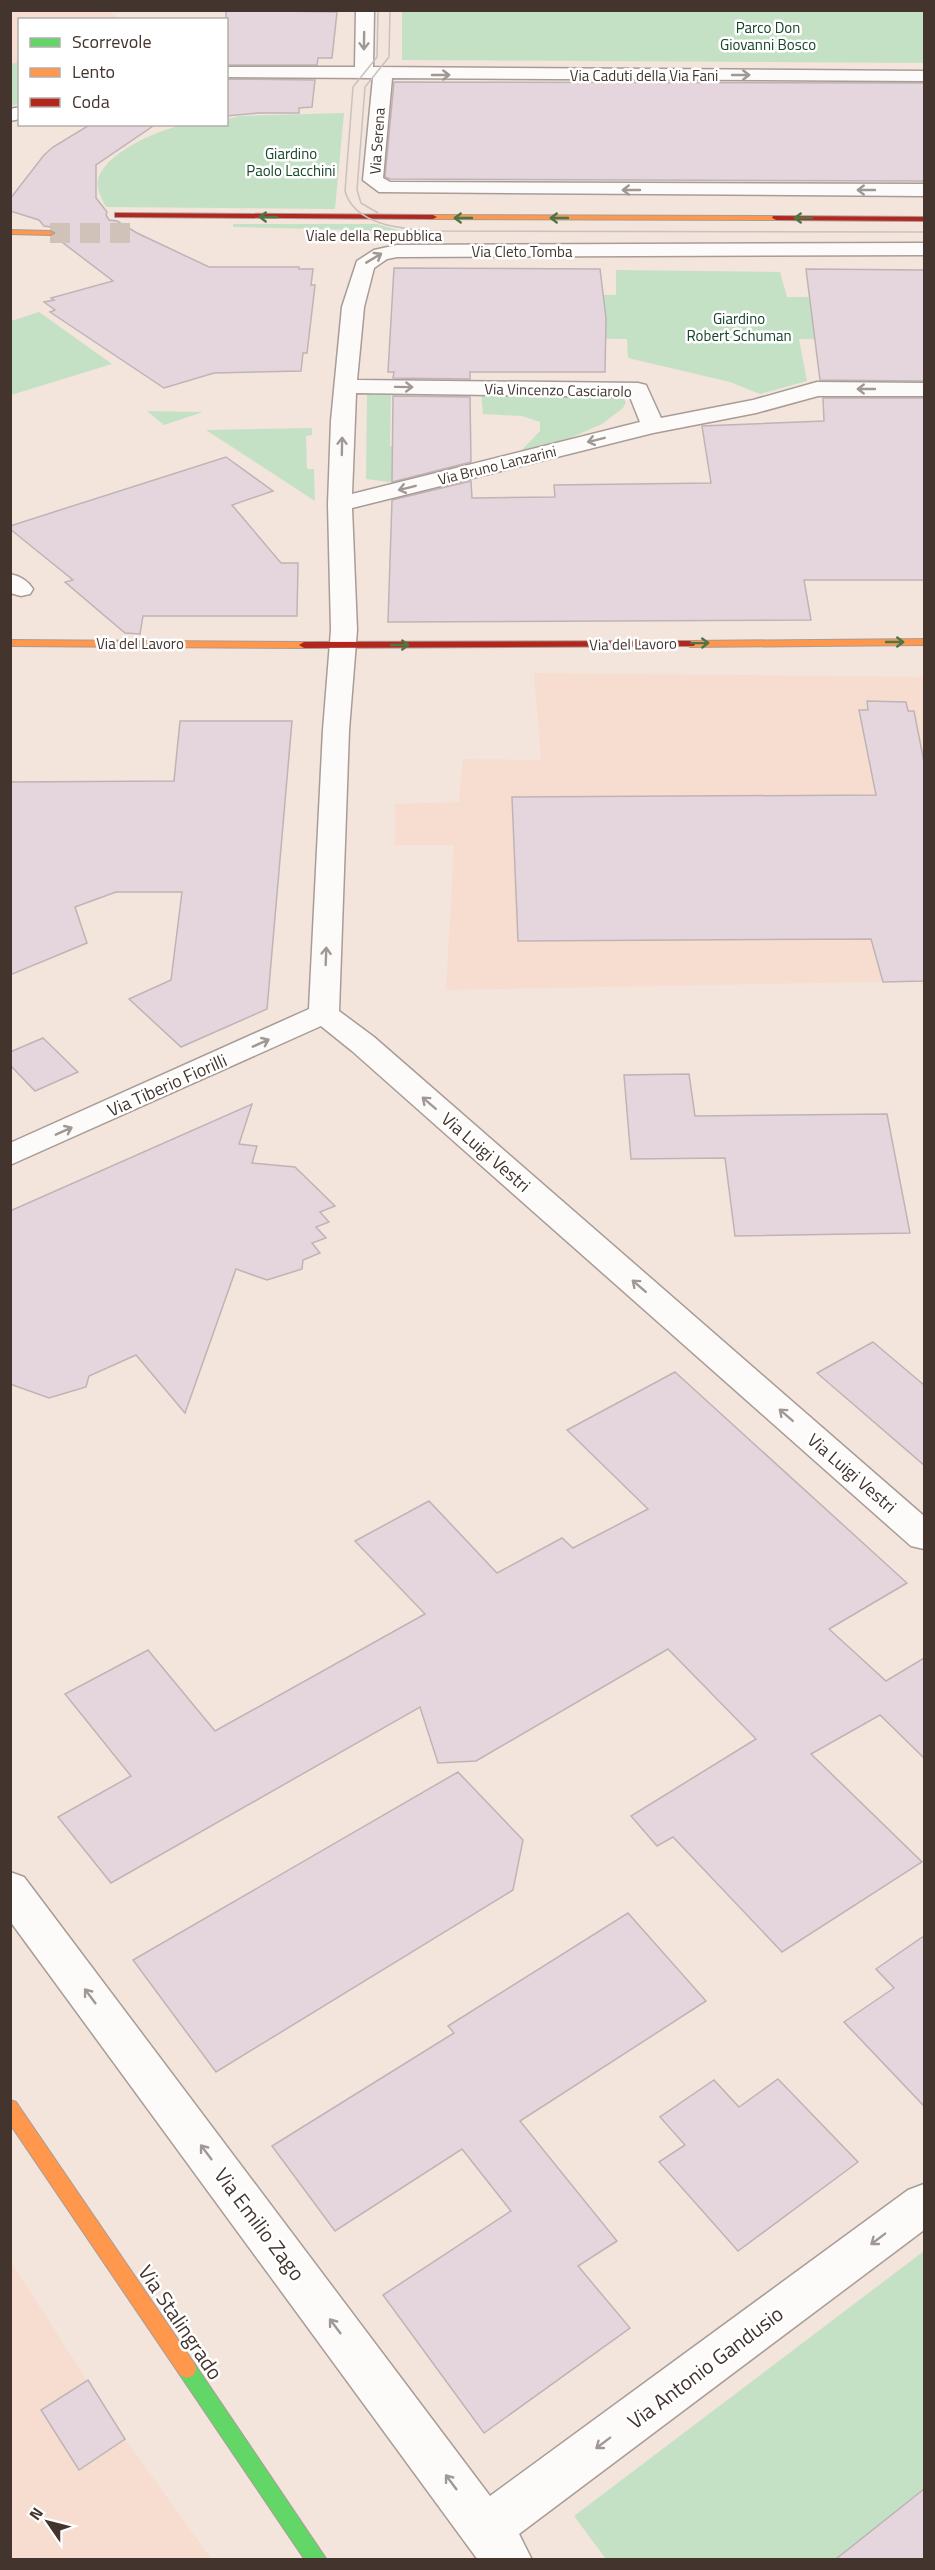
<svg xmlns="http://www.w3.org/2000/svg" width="935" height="2570" font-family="'Titillium Web',sans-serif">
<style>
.built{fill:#f7ddd0}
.green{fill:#c5e1c5}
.building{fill:#e5d6dd;stroke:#beb4b5;stroke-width:1.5}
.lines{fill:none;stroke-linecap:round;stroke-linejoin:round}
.secondary-tunnel{stroke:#d0c1b9;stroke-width:20;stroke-dasharray:20 10;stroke-linecap:butt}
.street-casing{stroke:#a89c96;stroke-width:3}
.fast-casing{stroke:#a89c96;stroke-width:2}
.slow-casing{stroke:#a89c96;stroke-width:2}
.jam-casing{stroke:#a89c96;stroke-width:2}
.street{fill:#fdfbfa;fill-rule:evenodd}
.fast{fill:#63d668;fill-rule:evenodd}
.slow{fill:#ff974d;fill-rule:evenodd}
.jam{fill:#b3261e;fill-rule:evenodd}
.tram{stroke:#c7c2c0;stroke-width:1.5}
.oneway{stroke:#a09894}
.oneway2{stroke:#507545}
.labels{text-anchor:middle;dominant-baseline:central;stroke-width:5;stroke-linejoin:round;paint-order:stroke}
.far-park-label{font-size:15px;fill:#154528;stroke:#fff}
.far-street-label{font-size:15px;fill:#43352e;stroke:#fff}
.street-label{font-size:18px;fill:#43352e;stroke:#fff}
.near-street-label{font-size:21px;fill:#43352e;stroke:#fff}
</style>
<rect width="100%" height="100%" fill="#f3e4dc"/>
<g class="built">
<polygon points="10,11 109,11 119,19 20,20 19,62 11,64"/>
<polygon points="534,673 924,677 924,981 446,990 454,845 395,845 395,804 459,802 463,759 541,760"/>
<polygon points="10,2261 125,2439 211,2559 11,2559"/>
</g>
<g class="green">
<polygon points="402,11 924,11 924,63 402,60"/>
<polygon points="19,62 19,104 11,106 11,64"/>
<path d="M344,113l-9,96 -229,-2c-5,-9 -11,-20 -7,-31 11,-26 65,-49 90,-52 12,-1 25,0 37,0l1,-5 13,-3z"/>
<polygon points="233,224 377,224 401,231 233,227"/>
<polygon points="616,270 780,272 787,297 924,297 924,340 799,339 807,381 760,394 730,382 628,358 627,339 454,338 454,294 616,295"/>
<polygon points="39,312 112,364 11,395 11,321"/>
<polygon points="367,393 391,393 390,446 414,446 458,451 452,469 389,482 366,479"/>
<polygon points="481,393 608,393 622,397 626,402 623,408 602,424 570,438 520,452 540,431 540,422 522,416 483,414"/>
<polygon points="147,411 203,412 164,425"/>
<polygon points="312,428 312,435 306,436 307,469 314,469 315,501 206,430"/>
<polygon points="924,2251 924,2559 606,2559 574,2516"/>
</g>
<g class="building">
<polygon points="226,10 337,12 332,58 318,58 317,65 226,65"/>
<polygon points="226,79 315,80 312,107 299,108 299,113 258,113 226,116"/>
<polygon points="394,82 924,83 924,181 390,179 385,177"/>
<polygon points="91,124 156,124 96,165 96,198 107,212 106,215 109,220 117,221 137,233 209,267 299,267 299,269 313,269 311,285 315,285 312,311 307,353 303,353 301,371 214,373 164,388 50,312 55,310 44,302 54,300 51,298 113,281 58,239 62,233 59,228 44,226 39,220 10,211 10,199 44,155 53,147"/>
<polygon points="394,268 600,269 606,318 605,372 470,372 470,379 393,378 394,372 388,372"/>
<polygon points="806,269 924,270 924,381 820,380"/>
<polygon points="393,396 470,397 471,462 392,482"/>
<polygon points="823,398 924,398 924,580 804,580 811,620 388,622 392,500 471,481 472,498 555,497 554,485 711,483 702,426 824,421"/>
<polygon points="226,457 273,491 232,505 281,563 298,563 297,616 143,616 140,634 125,633 65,582 73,580 10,529 10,526"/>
<polygon points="867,701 906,702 908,711 914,711 924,762 924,981 883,982 871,939 518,941 512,797 876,795 859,710 868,710"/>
<polygon points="180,721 292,721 267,1009 181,1047 129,999 171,980 182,892 116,892 75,907 87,943 10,975 10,782 174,781"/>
<polygon points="43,1038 78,1072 35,1091 10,1065 10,1052"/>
<polygon points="689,1074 695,1116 887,1114 910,1233 735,1236 725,1158 631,1159 624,1075"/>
<polygon points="252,1104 239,1144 257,1146 252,1163 295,1167 335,1206 320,1212 329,1222 316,1227 326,1238 312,1243 320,1253 303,1260 302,1269 267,1280 236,1269 185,1413 136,1355 89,1376 86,1387 49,1398 10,1384 10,1211"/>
<polygon points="873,1342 924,1385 924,1465 817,1373"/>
<polygon points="675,1372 907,1583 829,1629 886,1681 924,1658 924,1758 880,1715 811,1754 922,1862 782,1952 673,1837 657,1846 631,1816 756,1739 668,1649 476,1761 438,1763 420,1707 111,1883 58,1817 131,1776 65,1694 148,1650 215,1731 425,1614 355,1541 429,1501 497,1573 562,1538 573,1548 648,1509 567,1430"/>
<polygon points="458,1772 523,1840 513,1890 216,2072 133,1960"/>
<polygon points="628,1913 706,2001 520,2121 617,2241 578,2266 630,2328 484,2433 383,2295 511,2211 462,2149 335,2231 272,2146 454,2033 448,2026"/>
<polygon points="924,1936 924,2106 844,2022 894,1988 876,1969"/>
<polygon points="778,2079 858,2162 738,2251 659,2162 685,2145 660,2117 714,2080 739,2107"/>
<polygon points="88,2380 125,2439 79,2470 41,2410"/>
<polygon points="924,2489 924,2559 836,2559"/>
</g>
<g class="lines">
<polyline class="secondary-tunnel" points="50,233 137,233"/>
<g class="street-casing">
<g id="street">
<polygon points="356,10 374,10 373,67 924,71 924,81 392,78 383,178 390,182 924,184 924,196 379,192 363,180 373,78 226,77 226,67 355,67"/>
<polygon points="20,107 20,119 10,121 10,109"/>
<path d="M924,243v12l-527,2 -10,2 -13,9 -10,39 -7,73 281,3 8,2 15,33 92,-18 64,-18 107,1v13h-106l-62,17 -103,20 -301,75 5,122 -8,100 -10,281 35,26 550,479v33l-13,-3 -559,-495 -31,-25 -311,139v-22l299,-134 14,-279 8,-100 -3,-126 3,-83 11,-114 15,-46 17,-11 23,-5zM356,393l274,4 10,25 -288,72z"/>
<path d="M10,574c10,2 18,7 23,15l-3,5 -9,2 -11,-3z"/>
<polygon points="10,1872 24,1877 490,2496 908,2190 924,2184 924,2230 519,2534 532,2560 478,2560 10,1921"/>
</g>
</g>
<g class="fast-casing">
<polygon id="fast" points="187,2360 194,2363 327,2560 305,2560 180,2375 178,2369 180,2363"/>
</g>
<g class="slow-casing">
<g id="slow">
<polygon points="430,215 776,216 780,218 776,220 433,219 430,219"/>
<polygon points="10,230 50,231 54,233 50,235 10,234"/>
<polygon points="924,639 924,645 690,647 685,644 690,641"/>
<polygon points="10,640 304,642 309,645 304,648 10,646"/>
<polygon points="10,2100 16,2102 194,2363 196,2369 194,2375 187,2378 180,2375 10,2124"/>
</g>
</g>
<g class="jam-casing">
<g id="jam">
<polygon points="115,213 433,215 437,217 433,219 118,217 115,217"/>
<polygon points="773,216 924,217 924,221 776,220 772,218"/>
<polygon points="690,641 695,644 694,646 304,648 299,645 304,642"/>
</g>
</g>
<use href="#street" class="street"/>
<use href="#fast" class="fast"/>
<use href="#slow" class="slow"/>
<use href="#jam" class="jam"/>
<g class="tram">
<path d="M378,10l-1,47 -24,30 -8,104c9,34 57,38 87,40l492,1"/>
<polyline points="378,213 361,203 357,190 365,87 389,57 390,10"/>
</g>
</g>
<defs><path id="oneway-shaft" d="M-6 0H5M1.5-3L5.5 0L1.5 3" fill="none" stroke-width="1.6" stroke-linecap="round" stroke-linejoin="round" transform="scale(1.5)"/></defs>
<g class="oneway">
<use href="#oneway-shaft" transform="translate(364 41) rotate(91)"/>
<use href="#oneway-shaft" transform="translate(441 75)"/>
<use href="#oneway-shaft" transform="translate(741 75)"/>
<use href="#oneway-shaft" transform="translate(631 190) rotate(-180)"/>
<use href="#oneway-shaft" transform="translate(866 190) rotate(-180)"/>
<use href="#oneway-shaft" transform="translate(374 258) rotate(-31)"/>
<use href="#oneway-shaft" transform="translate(404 387) rotate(1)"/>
<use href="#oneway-shaft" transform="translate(866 389) rotate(-180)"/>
<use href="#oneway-shaft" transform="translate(596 440) rotate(166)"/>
<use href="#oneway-shaft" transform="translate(342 446) rotate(-89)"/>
<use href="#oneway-shaft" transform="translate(407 488) rotate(166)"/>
<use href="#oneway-shaft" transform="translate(326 956) rotate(-88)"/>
<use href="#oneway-shaft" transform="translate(261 1043) rotate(-24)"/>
<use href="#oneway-shaft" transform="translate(429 1103) rotate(-139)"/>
<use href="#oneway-shaft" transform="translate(64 1131) rotate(-24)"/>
<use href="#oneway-shaft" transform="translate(639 1286) rotate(-139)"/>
<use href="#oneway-shaft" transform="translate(786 1415) rotate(-139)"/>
<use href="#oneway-shaft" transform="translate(90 1996) rotate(-127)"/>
<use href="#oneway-shaft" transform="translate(206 2152) rotate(-127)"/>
<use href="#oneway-shaft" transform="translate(878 2239) rotate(143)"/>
<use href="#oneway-shaft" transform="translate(335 2326) rotate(-127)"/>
<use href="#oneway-shaft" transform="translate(603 2443) rotate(143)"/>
<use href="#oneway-shaft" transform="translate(451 2482) rotate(-127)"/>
</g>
<g class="oneway2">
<use href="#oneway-shaft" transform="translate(268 217) rotate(-180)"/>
<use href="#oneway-shaft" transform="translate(463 218) rotate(-180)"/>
<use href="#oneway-shaft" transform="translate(559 218) rotate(180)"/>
<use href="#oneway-shaft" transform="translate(803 218) rotate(-180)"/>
<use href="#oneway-shaft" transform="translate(895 642)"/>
<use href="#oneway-shaft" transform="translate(700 643) rotate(-1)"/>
<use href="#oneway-shaft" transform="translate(400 645)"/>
</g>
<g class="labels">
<g class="far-park-label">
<text x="768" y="27">Parco Don<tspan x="768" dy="17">Giovanni Bosco</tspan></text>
<text x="291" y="153">Giardino<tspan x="291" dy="17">Paolo Lacchini</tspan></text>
<text x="739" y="318">Giardino<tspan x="739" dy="17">Robert Schuman</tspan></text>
</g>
<g class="far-street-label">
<text x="644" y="75">Via Caduti della Via Fani</text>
<text transform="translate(377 141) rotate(-86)">Via Serena</text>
<text x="374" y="235">Viale della Repubblica</text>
<text x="522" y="251">Via Cleto Tomba</text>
<text transform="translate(558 390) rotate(1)">Via Vincenzo Casciarolo</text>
<text transform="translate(497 465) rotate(-14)">Via Bruno Lanzarini</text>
<text x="140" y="643">Via del Lavoro</text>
<text transform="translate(633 644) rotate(-1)">Via del Lavoro</text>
</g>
<g class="street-label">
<text transform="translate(167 1085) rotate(-24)">Via Tiberio Fiorilli</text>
<text transform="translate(486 1152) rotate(41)">Via Luigi Vestri</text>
<text transform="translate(852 1473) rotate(41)">Via Luigi Vestri</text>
</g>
<g class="near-street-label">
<text transform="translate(260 2224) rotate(53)">Via Emilio Zago</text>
<text transform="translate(181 2322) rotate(56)">Via Stalingrado</text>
<text transform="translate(705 2367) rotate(-37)">Via Antonio Gandusio</text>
</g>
</g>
<rect width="935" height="2570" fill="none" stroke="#43352e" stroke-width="24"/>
<rect x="18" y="18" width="210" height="108" fill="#ffffff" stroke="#b4aeab" stroke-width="1.5"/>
<rect x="30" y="38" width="30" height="9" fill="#63d668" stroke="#b4aeab" stroke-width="1.5"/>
<text x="72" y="48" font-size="18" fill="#43352e">Scorrevole</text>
<rect x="30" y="68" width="30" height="9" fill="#ff974d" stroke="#b4aeab" stroke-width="1.5"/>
<text x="72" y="78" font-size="18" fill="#43352e">Lento</text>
<rect x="30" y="98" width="30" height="9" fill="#b3261e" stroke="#b4aeab" stroke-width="1.5"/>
<text x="72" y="108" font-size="18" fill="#43352e">Coda</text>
<g transform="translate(48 2522) rotate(305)" stroke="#ffffff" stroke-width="4.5" paint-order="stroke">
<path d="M0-4.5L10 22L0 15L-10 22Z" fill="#43352e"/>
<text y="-9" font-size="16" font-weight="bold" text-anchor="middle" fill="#43352e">N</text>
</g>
</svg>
